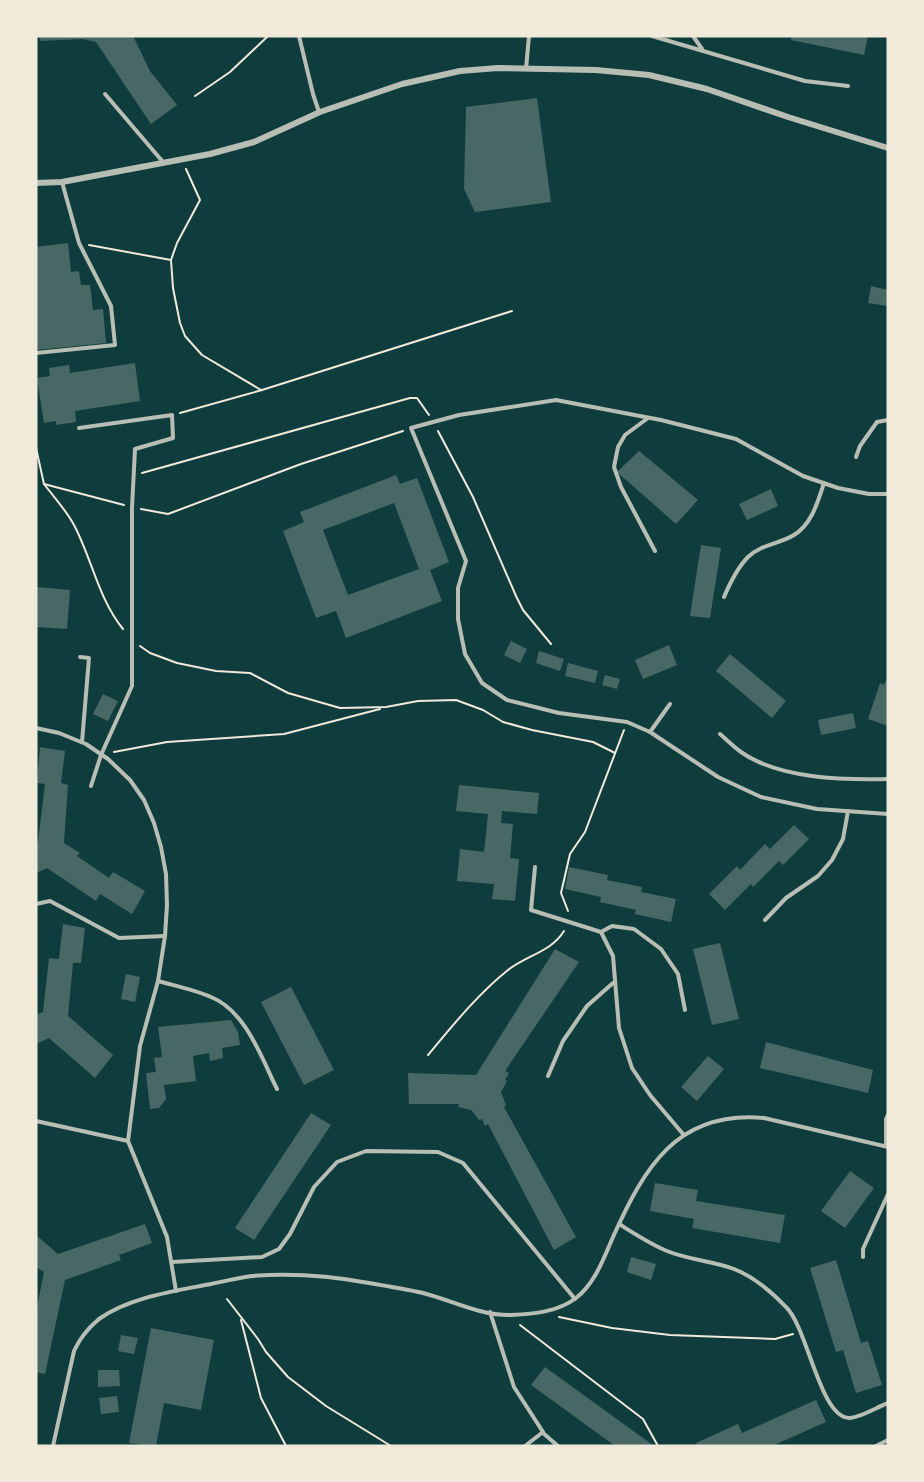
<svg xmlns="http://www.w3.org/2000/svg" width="924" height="1482" font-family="Roboto,sans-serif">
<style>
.building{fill:#486865;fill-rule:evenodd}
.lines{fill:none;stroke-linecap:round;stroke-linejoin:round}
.path{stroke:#f1e9da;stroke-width:2}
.service{stroke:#b8beb3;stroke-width:4}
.minor{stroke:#b8beb3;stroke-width:6}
</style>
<rect width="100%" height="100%" fill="#0f3d3e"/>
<g class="building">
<polygon points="39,36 133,36 150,71 177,105 151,124 96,42 83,39 40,41"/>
<polygon points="792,36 868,36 864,55 791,40"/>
<polygon points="537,98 551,202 475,212 464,189 466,107"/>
<polygon points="68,243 71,272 79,271 81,285 90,285 93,310 103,309 106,343 36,350 36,247"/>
<polygon points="871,286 888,290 888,306 868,303"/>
<polygon points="135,363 140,401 75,411 76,422 56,425 56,421 44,423 37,378 50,376 49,368 69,365 70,373"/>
<polygon points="639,451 698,500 676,524 617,472"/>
<path d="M396,475l4,9 17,-6 32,84 -19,8 12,31 -96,37 -10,-27 -20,7 -33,-87 21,-9 -4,-10zM394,503l25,66 -71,26 -25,-65z"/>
<polygon points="771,489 778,506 747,520 739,504"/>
<polygon points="701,545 721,548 710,618 690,616"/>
<polygon points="36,587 70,590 67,629 36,627"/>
<polygon points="511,641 527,649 520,663 504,655"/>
<polygon points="669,645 677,665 643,679 635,660"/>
<polygon points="539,651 564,659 560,671 536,663"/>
<polygon points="730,654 786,701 772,718 716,671"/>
<polygon points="568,663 598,671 595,683 565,676"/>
<polygon points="605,675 620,679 617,689 602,685"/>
<polygon points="888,676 888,726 868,719 880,683 884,685"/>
<polygon points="103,694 118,701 108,721 93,714"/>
<polygon points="853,713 856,728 821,735 818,720"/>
<polygon points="40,747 65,751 61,783 68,785 64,843 80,853 77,856 109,878 113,872 145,891 132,914 100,894 96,901 47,868 36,873 36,843 38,842 45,784 37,783"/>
<polygon points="459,785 539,793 537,814 502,811 501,823 513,824 510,858 519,859 515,901 492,899 494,884 457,881 460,849 484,852 488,814 456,811"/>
<polygon points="794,825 809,839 783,865 779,861 753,887 751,884 725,910 709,894 737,866 740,870 765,844 770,849"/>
<polygon points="569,867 608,875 607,880 642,887 641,892 676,899 671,922 635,914 636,910 600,902 601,897 565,889"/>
<polygon points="63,924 85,928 81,963 73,963 68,1016 113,1055 95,1078 49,1038 36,1044 36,1015 43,1012 49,958 59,959"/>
<polygon points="720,943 739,1019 712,1025 693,949"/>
<polygon points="555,949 579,962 505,1071 509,1073 505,1080 507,1081 501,1092 506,1105 504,1107 576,1237 554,1250 488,1124 485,1126 482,1119 479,1120 471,1110 458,1107 459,1104 409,1104 408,1073 476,1075"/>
<polygon points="126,974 140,977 135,1002 121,999"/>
<polygon points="291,987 334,1070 304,1085 261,1002"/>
<polygon points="231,1020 238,1032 240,1045 222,1048 223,1058 210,1061 209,1053 193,1056 196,1081 164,1085 166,1099 159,1108 150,1109 146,1073 156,1072 154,1058 162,1057 158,1027"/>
<polygon points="766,1042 873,1070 868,1093 760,1068"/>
<polygon points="708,1056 724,1069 697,1101 681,1087"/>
<polygon points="311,1113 331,1125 254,1240 235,1228"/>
<polygon points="850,1171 874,1188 845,1228 821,1211"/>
<polygon points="655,1183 698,1190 696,1201 785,1215 780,1243 692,1228 694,1219 650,1211"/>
<polygon points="145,1224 152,1243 119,1255 121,1260 65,1280 45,1374 36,1372 36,1312 44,1272 36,1267 36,1235 58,1254"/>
<polygon points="631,1257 656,1264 651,1280 627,1272"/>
<polygon points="836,1260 861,1343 868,1341 882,1385 856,1393 843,1350 836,1352 810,1268"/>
<polygon points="151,1328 214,1340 201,1410 164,1403 156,1446 129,1443"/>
<polygon points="121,1335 138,1338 134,1354 118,1351"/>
<polygon points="545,1367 654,1446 615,1446 531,1385"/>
<polygon points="98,1370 119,1370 120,1386 98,1387"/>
<polygon points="117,1396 119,1412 101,1414 99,1398"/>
<polygon points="816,1400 826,1422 772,1446 697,1446 696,1443 738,1424 742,1433"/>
</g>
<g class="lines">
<g class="path">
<polyline points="195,96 230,72 268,36"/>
<polyline points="186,169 200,200 177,243 171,260 173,288 180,323 185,336 202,355 261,390"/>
<polyline points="89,245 171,260"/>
<polyline points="180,413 262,390 512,311"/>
<polyline points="438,431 473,497 516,596 523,610 551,644"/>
<polyline points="36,448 44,484 124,505"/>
<polyline points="142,473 410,398 417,398 429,415"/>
<path d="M44,484c10,13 22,26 30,41 18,34 24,73 49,104"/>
<polyline points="141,509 168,514 301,464 403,431"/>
<polyline points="140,646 150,653 177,663 216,671 250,673 288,693 340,708 386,707 418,701 456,700 483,710 503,722 532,730 593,742 615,753"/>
<polyline points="114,752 167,742 284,734 380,709"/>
<polyline points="568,911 561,893 570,854 585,832 624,730"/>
<path d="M428,1055c25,-30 50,-61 80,-85 19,-15 43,-18 56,-39"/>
<polyline points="227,1299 258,1339 266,1352 288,1377 326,1406 391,1446"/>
<polyline points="559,1317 612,1328 670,1335 775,1339 793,1334"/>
<polyline points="241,1320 261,1398 286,1446"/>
<polyline points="520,1325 643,1419 658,1446"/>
</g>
<g class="service">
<polyline points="299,36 313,94 319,112"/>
<polyline points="652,36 805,81 848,86"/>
<polyline points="693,36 702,49"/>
<polyline points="526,69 529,36"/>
<polyline points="105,94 163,162"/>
<polyline points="36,353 115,345 111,306 79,243 62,182"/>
<polyline points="648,418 625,435 618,447 614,467 621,487 655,551"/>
<polyline points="79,428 172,415 173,438 135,449 132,508 132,686 101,755 91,786"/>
<polyline points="856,457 860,446 877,422 888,420"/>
<polyline points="888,494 869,494 838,488 803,476 736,439 661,420 556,400 459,415 411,428 466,561 458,588 458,619 465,654 482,683 507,700 559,713 627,722 650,732 718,777 761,797 817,809 888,814"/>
<path d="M724,597c6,-14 13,-29 24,-40 14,-13 31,-13 46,-22 18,-11 24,-34 30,-52"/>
<polyline points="80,657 89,658 82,742"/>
<polyline points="36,728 59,733 86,744 108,759 130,780 144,800 154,823 161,847 166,874 167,905 165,936 158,981 140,1046 128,1141 167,1237 176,1291"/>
<polyline points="650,732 670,704"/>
<path d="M720,734c7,6 14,13 21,18 38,27 102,28 147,27"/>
<polyline points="535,867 531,910 601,932 613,956 619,1028 632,1068 650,1095 683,1134"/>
<polyline points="36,904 50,901 119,938 165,936"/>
<polyline points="765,920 786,898 818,876 832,860 843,839 848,811"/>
<polyline points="601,932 612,926 634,929 661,949 678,974 685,1010"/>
<path d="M158,981c18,5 37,9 53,16 35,14 51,62 66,92"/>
<polyline points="548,1076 563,1041 587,1006 613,983"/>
<polyline points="36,1121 128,1141"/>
<polyline points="886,1146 886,1119 888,1115"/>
<path d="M619,1224c16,10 31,20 48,27 22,9 46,10 67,18 20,8 37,22 52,38 22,21 34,112 64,111 12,-1 27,-11 38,-15"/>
<polyline points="863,1257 863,1249 888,1194"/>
<polyline points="172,1262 262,1257 279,1249 290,1234 314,1187 337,1162 366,1151 438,1152 463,1163 575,1299"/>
<polyline points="490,1312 514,1387 543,1432 525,1446"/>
<polyline points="543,1433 558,1446"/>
<path d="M53,1446l21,-95c6,-13 14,-23 25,-32 31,-22 76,-28 112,-35 14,-3 27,-6 41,-8 38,-3 79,0 117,7 18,3 36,6 54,10 28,7 58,23 88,22 22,-1 47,-3 65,-17 19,-15 28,-40 37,-61 31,-69 64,-127 151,-119l124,29"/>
<polyline points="876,1446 888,1440"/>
</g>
<polyline class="minor" points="36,183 62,182 210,154 254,142 320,112 402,84 460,71 498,68 596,70 649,75 707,89 788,117 888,148"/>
</g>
<rect width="924" height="1482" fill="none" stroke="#f1e9da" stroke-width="75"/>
</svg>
